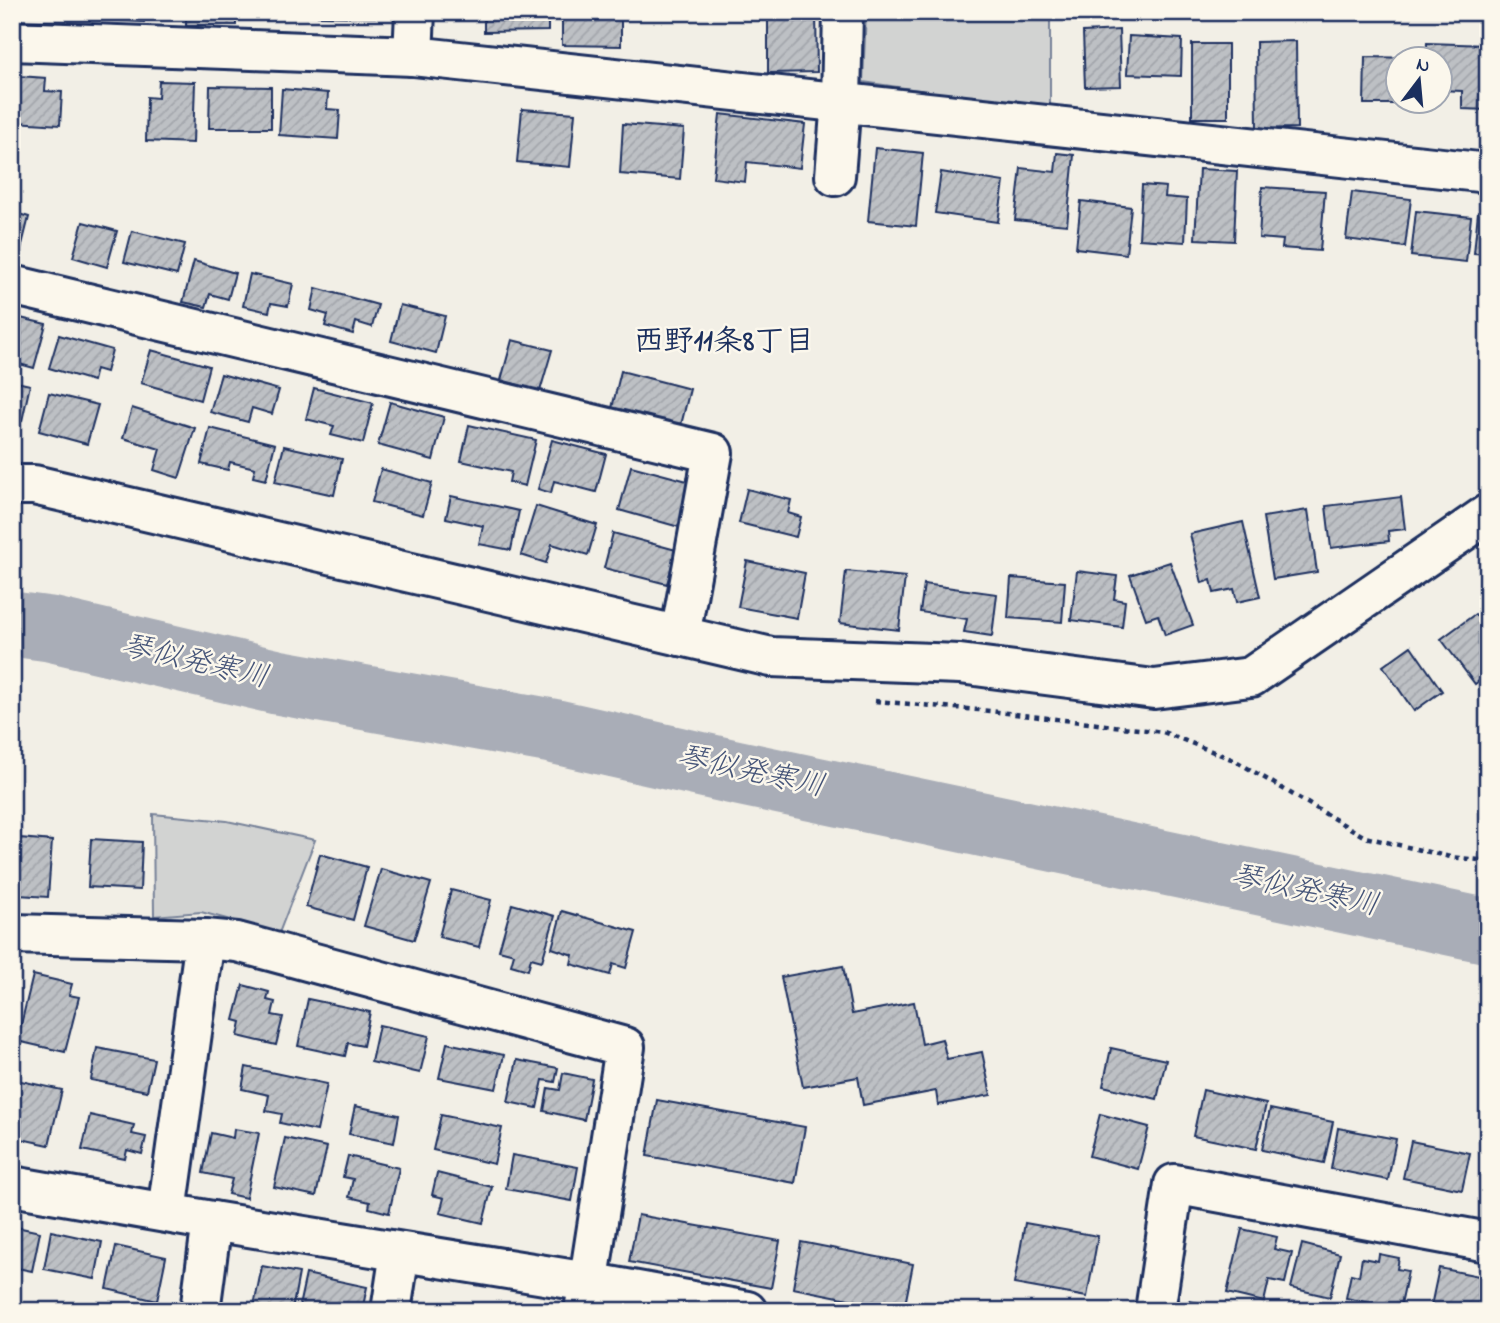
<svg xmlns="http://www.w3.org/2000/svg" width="1500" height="1323" font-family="'Indie Flower','Klee One',sans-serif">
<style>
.park{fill:#d2d3d2;stroke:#768198;stroke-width:2}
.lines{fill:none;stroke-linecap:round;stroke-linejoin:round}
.river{stroke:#a9adb7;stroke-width:65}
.building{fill:url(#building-hatch);stroke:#1b2f5e;stroke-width:2}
.minor-casing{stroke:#1b2f5e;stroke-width:44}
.path{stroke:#1b2f5e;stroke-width:4.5;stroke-dasharray:5 5;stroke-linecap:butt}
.minor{stroke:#fbf7ec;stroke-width:38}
.labels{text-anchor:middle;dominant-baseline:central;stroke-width:5;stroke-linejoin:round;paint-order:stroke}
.neighbourhood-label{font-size:30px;font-weight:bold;fill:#1b2f5e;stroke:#fbf7ec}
.water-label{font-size:30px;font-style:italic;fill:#465579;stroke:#fbf7ec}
</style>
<defs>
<pattern id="building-hatch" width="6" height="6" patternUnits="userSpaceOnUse" patternTransform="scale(1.75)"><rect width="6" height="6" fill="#bdc0c4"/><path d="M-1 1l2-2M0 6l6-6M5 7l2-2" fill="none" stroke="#a2a5ab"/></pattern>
</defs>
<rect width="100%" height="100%" fill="#f2efe6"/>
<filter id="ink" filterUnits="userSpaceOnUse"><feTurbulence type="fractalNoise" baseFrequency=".0143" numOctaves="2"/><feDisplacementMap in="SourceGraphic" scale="14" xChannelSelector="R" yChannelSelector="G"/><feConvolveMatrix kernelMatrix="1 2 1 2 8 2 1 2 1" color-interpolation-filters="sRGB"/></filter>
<g filter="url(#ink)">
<g class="park">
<polygon points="866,12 1050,12 1050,109 863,82"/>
<polygon points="153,814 227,821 315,840 279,933 201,912 154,916"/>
</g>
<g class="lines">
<polyline class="river" points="12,624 50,629 277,682 552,731 734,772 1488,931"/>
</g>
<g class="building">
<polygon points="83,12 145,12 144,22 83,18"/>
<rect x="186" y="12" width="50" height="13"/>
<polygon points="318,12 383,12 383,17 318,16"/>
<polygon points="484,12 548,12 548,31 484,32"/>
<polygon points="562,12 621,12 621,46 562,45"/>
<polygon points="768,12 816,12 817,72 768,73"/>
<polygon points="1119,30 1121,86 1085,87 1083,32"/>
<polygon points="1129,36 1182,39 1181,76 1127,74"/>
<polygon points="1296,41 1297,128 1257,129 1256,42"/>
<polygon points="1427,43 1488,45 1488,110 1462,109 1462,91 1440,90 1440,60 1426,60"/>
<rect x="1192" y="44" width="36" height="74"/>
<polygon points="1365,57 1417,58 1417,60 1398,60 1398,102 1417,102 1417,104 1364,104"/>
<polygon points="19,76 46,78 45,91 62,92 60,125 16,122"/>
<polygon points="159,81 195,82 193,143 146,141 147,97 158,98"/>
<polygon points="210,86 271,87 271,128 209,128"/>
<polygon points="282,89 328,93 327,109 340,110 338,139 279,135"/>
<polygon points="522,109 575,113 570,167 517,162"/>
<polygon points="720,114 805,124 800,168 747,162 745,182 713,178"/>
<polygon points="623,124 684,129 680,179 620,174"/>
<polygon points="875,148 923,153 916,226 868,221"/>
<polygon points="1057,153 1074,155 1067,225 1015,220 1021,168 1055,172"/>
<polygon points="1199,169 1237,171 1234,241 1195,239"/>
<polygon points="941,172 1004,182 998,222 935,213"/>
<polygon points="1142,185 1166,187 1165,197 1187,199 1185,242 1139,239"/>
<polygon points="1262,187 1325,191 1320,251 1282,248 1283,240 1259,238"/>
<polygon points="1352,192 1411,199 1405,247 1346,239"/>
<polygon points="1081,201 1131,207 1126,254 1076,248"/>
<polygon points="1416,211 1471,217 1466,262 1411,256"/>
<polygon points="12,212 29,217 20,253 12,251"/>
<polygon points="1478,212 1488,213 1488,254 1474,253"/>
<polygon points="83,222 117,231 107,267 73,257"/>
<polygon points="132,231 185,244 177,275 124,262"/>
<polygon points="194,261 235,273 228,299 210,294 206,307 183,302"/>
<polygon points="250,274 293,284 288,306 271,303 269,312 243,306"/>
<polygon points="316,288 378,305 372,327 356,322 353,334 325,326 328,315 311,310"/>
<polygon points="400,305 445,316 436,353 391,341"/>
<polygon points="12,316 46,324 34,368 12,362"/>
<polygon points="59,335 112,350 106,372 96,369 93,381 49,368"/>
<polygon points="512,340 552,350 540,391 501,380"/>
<polygon points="151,350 209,366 200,400 141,383"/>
<polygon points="621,371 690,389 681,425 612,408"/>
<polygon points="221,374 279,390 272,414 252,408 248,422 210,412"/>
<polygon points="12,381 30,385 22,421 12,419"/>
<polygon points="314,388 373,403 363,443 331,435 334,426 306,419"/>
<polygon points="49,393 98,405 87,444 39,431"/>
<polygon points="390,402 444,417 433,460 378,445"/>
<polygon points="132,408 195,428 179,478 154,470 160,449 123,438"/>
<polygon points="469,425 536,440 525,486 509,482 511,472 461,461"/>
<polygon points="210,428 275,444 266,480 253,477 255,468 230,462 228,470 201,464"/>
<polygon points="552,440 606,454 596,492 554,481 551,493 538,489"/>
<polygon points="284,446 342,459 334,495 275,482"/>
<polygon points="631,466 691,482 679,527 619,510"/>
<polygon points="381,469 432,483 423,515 372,502"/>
<polygon points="747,489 791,500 788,513 801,517 796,537 739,523"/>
<polygon points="451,496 519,511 511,550 479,544 483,526 446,518"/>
<polygon points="1401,497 1405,529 1388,531 1389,541 1331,548 1326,506"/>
<polygon points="536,506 597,525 588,555 552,544 546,563 521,555"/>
<polygon points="1308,510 1317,572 1273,579 1263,517"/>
<polygon points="1243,522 1260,597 1237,602 1234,589 1214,593 1211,580 1202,583 1190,534"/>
<polygon points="613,533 676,550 667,584 604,568"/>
<polygon points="747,561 805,573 797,618 738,607"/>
<polygon points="1170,562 1193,625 1165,635 1158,615 1146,619 1130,575"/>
<polygon points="846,571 905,577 899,630 840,623"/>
<polygon points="1077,571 1117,576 1114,599 1125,601 1122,627 1071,620"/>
<polygon points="1011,578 1065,582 1062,622 1008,618"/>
<polygon points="924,584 997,594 992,636 964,632 967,619 920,612"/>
<polygon points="1475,614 1488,630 1488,674 1475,684 1441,639"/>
<polygon points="1411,646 1442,691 1414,711 1383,666"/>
<polygon points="12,831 20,832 20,838 52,841 48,897 19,895 20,881 12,881"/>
<polygon points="91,839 142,842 140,890 88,887"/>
<polygon points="320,854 367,867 353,920 306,907"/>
<polygon points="381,869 431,883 414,940 364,926"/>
<polygon points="451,890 491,900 479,947 439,937"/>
<polygon points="512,904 555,916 542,961 531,958 528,970 511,965 514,954 499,950"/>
<polygon points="562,911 636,932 626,968 613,964 610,975 571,964 573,955 552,948"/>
<polygon points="843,966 852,1014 914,1002 922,1044 942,1039 947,1059 982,1052 991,1095 938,1105 936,1091 863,1105 858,1077 803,1087 781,977"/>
<polygon points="33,975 72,984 69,995 79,997 65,1052 17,1041"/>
<polygon points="243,985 269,992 267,1000 275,1002 272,1015 283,1017 276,1045 238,1036 241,1022 234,1020"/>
<polygon points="308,999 370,1012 363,1046 348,1043 345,1056 298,1046"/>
<polygon points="379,1025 429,1036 420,1073 371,1062"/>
<polygon points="447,1043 504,1055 496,1089 439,1078"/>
<polygon points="97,1048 154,1059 147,1091 91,1080"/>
<polygon points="1111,1048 1166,1060 1157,1099 1103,1086"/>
<polygon points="517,1060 558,1068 555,1082 543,1080 537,1108 508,1102"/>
<polygon points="246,1067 327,1084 317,1131 280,1123 282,1114 266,1111 269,1095 242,1089"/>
<polygon points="563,1073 592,1079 584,1120 544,1111 548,1088 560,1090"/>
<polygon points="12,1079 62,1090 49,1145 12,1137"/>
<polygon points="1203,1090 1266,1104 1256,1149 1193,1136"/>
<polygon points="657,1100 805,1127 795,1183 647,1156"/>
<polygon points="355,1106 399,1115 394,1143 349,1134"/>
<polygon points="1270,1109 1333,1122 1324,1163 1262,1150"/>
<polygon points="1100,1114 1149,1127 1138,1169 1089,1156"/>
<polygon points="90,1115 134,1125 132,1134 146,1137 142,1154 127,1150 125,1159 82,1150"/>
<polygon points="441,1115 502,1128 494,1164 433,1150"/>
<polygon points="1338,1128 1396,1139 1388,1180 1331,1169"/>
<polygon points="234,1129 259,1133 246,1198 228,1194 232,1179 203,1173 211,1133 233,1138"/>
<polygon points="285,1138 327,1147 316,1196 274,1187"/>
<polygon points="1411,1141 1470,1153 1462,1190 1403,1178"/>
<polygon points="512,1155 578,1167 572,1201 506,1189"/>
<polygon points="348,1156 399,1168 389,1213 369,1208 370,1202 349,1197 353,1179 343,1177"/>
<polygon points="1487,1160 1488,1160 1488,1200 1480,1199"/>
<polygon points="437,1173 492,1187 483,1223 440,1213 444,1198 432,1195"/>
<polygon points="638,1215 780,1241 771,1288 629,1262"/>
<polygon points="1025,1223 1098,1236 1087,1297 1014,1284"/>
<polygon points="12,1226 40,1232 32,1271 12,1267"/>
<polygon points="1242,1229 1277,1237 1274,1249 1292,1253 1285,1283 1269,1280 1264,1302 1227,1293"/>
<polygon points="51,1231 102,1242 95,1279 44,1269"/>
<polygon points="801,1242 913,1264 904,1310 793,1288"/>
<polygon points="1302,1244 1340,1254 1330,1297 1291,1288"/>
<polygon points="116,1246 166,1257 157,1301 107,1289"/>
<polygon points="1379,1254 1399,1258 1397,1269 1408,1271 1400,1309 1346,1298 1351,1274 1359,1276 1362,1258 1378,1261"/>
<polygon points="262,1266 299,1273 292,1311 253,1311"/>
<polygon points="1439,1268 1484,1277 1477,1311 1430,1311"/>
<polygon points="306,1274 367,1287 362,1311 298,1311"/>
<polygon points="1189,1301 1237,1311 1187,1311"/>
</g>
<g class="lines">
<g class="minor-casing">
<g id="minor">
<polyline points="12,41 413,56 1488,173"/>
<polyline points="413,56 415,12"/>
<polyline points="835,176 841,101 843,12"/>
<polyline points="12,285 713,453 680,636"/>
<polyline points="12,485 34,485 771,657 960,664 1154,689 1251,677 1488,514"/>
<polyline points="12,934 205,939 237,942 625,1047 584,1311"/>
<polyline points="12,1186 212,1221 588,1282 747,1311"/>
<polyline points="167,1212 205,939"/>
<polyline points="200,1311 212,1221"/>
<polyline points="391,1311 400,1252"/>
<polyline points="1155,1311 1174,1184 1488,1242"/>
</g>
</g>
<polyline class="path" points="875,701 990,711 1163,732 1234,760 1365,837 1450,857 1488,861"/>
<use href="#minor" class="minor"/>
</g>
</g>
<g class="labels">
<g class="neighbourhood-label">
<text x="724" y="343">西野11条8丁目</text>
</g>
<g class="water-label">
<text transform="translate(195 663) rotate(13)">琴似発寒川</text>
<text transform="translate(751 773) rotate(12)">琴似発寒川</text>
<text transform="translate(1305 892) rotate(12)">琴似発寒川</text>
</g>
</g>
<rect width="1500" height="1323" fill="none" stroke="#fbf7ec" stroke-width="42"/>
<rect x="21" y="21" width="1458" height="1281" fill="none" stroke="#1b2f5e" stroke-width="2.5" filter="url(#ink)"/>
<g transform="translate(1419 80) rotate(16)"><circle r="33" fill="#fbf7ec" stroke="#a1a7b3" stroke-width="2"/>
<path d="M0-5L12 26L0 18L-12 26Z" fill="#1b2f5e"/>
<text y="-10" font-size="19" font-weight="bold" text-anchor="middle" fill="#1b2f5e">N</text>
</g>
</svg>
